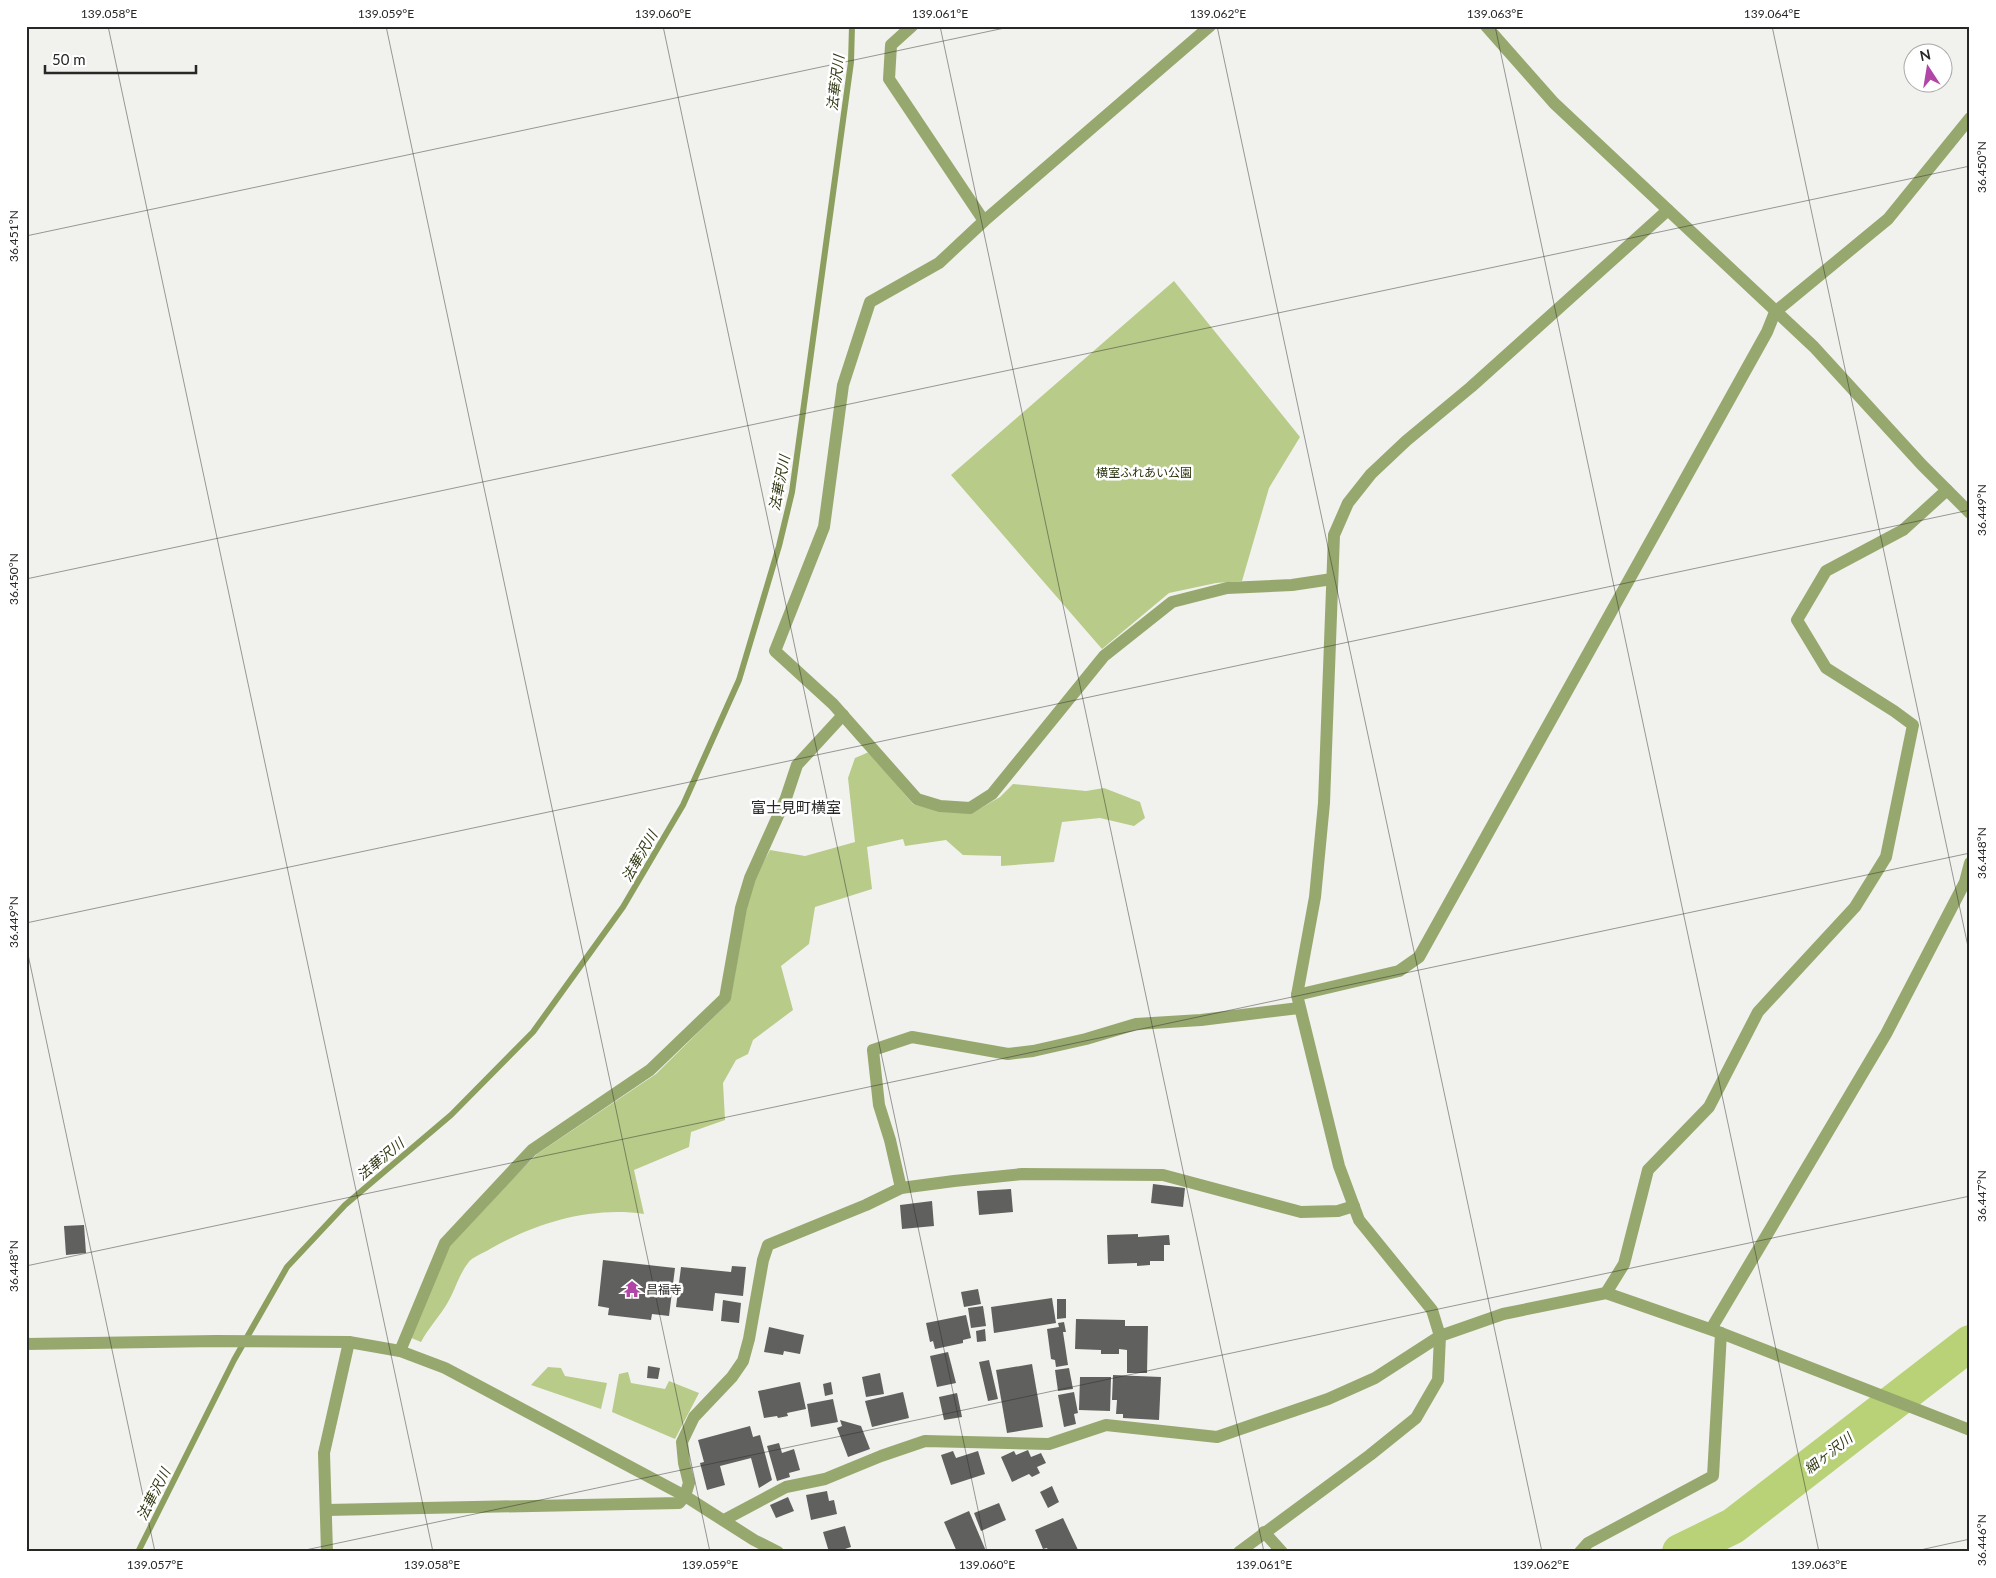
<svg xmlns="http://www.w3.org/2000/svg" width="1996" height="1578" font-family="Lato,'Noto Sans JP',sans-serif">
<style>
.green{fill:#b8cb89}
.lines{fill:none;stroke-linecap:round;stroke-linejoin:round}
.stream{stroke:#8d9f5f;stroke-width:6}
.river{stroke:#b9d277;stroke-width:36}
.building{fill:#60615e}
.minor{stroke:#97a86e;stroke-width:12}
.tertiary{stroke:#97a86e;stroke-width:12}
.ticks{fill:none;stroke:#272726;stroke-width:1;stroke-opacity:0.45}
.labels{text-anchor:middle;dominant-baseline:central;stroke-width:5;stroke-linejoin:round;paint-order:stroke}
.park-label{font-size:12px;fill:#29330c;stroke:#fff}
.poi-label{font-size:12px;fill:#272726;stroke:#fff;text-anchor:start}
.water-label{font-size:14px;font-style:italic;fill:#323b15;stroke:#fff}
.quarter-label{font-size:15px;fill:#272726;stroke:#fff}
.neatline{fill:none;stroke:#272726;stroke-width:2}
.ticks-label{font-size:12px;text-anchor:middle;fill:#272726}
</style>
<rect width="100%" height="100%" fill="#f1f2ee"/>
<g class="green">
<polygon points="1174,281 1300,437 1269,488 1242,581 1216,583 1169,593 1102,649 951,475"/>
<path d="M869,752l44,52 24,6 37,2 26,-15 13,-13 73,7 18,-3 36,14 5,16 -11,8 -34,-8 -38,4 -8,40 -53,4v-10l-38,-1 -17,-15 -41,6 -2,-7 -36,8 5,42 -57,18 -6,37 -28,22 12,44 -40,30 -5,14 -12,6 -13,23 2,37 -34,12 -2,15 -55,23 10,44c-53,-8 -108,9 -154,35 -6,4 -18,8 -22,14 -10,13 -14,31 -23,44 -8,12 -17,22 -24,35l-12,-5 39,-92 89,-91 119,-80 74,-73 16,-91 9,-32 15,-28 35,6 50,-14 -7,-64 7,-20z"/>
<polygon points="548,1367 561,1368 565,1376 607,1383 601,1409 531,1385"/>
<polygon points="628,1372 631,1383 665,1389 669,1381 699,1393 675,1439 612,1412 619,1374"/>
</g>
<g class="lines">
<polyline class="stream" points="138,1552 234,1360 287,1267 345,1205 451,1115 533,1032 623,907 683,805 739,680 779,546 792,492 851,62 852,26"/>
<polyline class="river" points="1680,1552 1733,1526 1970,1343"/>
</g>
<g class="building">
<polygon points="1153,1184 1185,1188 1183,1207 1151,1203"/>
<polygon points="1011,1189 1013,1212 979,1215 977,1191"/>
<polygon points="932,1201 934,1226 902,1229 900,1205"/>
<polygon points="84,1225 86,1253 66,1255 64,1226"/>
<polygon points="1138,1234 1138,1237 1169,1235 1170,1245 1164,1245 1164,1261 1150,1261 1150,1265 1137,1266 1137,1263 1108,1264 1107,1235"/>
<polygon points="603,1260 675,1268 669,1316 652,1314 651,1320 608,1315 609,1308 598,1306"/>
<polygon points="732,1266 746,1267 743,1296 715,1293 713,1311 676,1307 681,1267 731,1272"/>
<polygon points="978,1289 981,1304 964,1307 961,1292"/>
<polygon points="1052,1298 1056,1323 994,1333 991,1307"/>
<polygon points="1057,1299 1066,1299 1066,1318 1057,1319"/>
<polygon points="723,1300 741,1303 739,1323 721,1321"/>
<polygon points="983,1306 986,1326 971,1328 968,1308"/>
<polygon points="966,1315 971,1338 963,1340 963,1343 935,1349 933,1341 930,1342 926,1323"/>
<polygon points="1076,1319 1125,1320 1125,1326 1148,1326 1147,1373 1127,1373 1127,1350 1119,1349 1119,1354 1101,1354 1101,1350 1075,1349"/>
<polygon points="1064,1322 1066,1332 1063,1332 1068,1365 1056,1367 1055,1360 1051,1359 1047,1329 1059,1327 1058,1323"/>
<polygon points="769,1327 804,1335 800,1354 784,1351 783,1355 764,1352"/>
<polygon points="985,1329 986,1341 977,1342 976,1331"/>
<polygon points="948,1352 956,1383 937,1387 930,1356"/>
<polygon points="989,1360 998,1399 988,1401 979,1362"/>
<polygon points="1032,1364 1043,1427 1007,1433 996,1370"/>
<polygon points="648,1366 660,1368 658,1379 647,1378"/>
<polygon points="1069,1368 1073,1389 1058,1391 1055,1370"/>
<polygon points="880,1373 884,1394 866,1397 862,1377"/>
<polygon points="1113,1375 1161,1377 1159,1420 1123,1418 1123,1414 1116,1414 1117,1400 1112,1400"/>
<polygon points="1080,1377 1111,1377 1110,1411 1079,1410"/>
<polygon points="800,1382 806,1409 787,1413 788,1416 778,1418 777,1416 764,1418 758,1391"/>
<polygon points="831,1382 833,1394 825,1396 823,1384"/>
<polygon points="903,1392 909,1418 872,1427 865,1401"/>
<polygon points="1074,1392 1078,1413 1074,1414 1076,1424 1064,1427 1058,1395"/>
<polygon points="957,1393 962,1417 944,1420 939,1397"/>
<polygon points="833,1399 838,1422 811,1427 807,1404"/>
<polygon points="840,1420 861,1426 870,1449 848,1457 837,1428 842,1426"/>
<polygon points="750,1426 753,1437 760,1435 772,1480 759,1488 751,1458 720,1466 725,1485 707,1490 700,1463 704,1462 698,1440"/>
<polygon points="779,1443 782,1453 794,1449 800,1470 789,1473 790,1477 777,1481 767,1446"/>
<polygon points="1028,1450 1031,1457 1041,1453 1046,1463 1037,1467 1040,1473 1032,1477 1029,1474 1012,1482 1001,1457 1014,1451 1016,1455"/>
<polygon points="953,1451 956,1458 978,1451 985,1474 951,1485 941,1455"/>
<polygon points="1052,1486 1059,1502 1048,1508 1040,1492"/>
<polygon points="827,1491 829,1501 834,1500 837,1514 811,1520 806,1495"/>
<polygon points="788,1497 794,1511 776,1518 770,1505"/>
<polygon points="999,1503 1006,1520 981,1531 974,1513"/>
<polygon points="969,1511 986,1551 957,1552 944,1522"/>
<polygon points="1063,1518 1079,1552 1049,1552 1047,1548 1043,1549 1035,1530"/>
<polygon points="845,1526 851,1547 836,1552 829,1552 823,1532"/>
</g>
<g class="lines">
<g class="minor">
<polyline points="912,26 891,45 889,79 984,221"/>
<polyline points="1210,26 984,221 939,263 870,302 843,385 824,527 775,651 833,704 917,799 940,806 970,808 992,794 1104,656 1172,602 1227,588 1292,585 1332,579"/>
<polyline points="1297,995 1399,971 1419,957 1767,332 1775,312 1888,219 1970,118"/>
<polyline points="901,1188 890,1140 879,1105 873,1050 912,1037 1008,1054 1033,1051 1086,1039 1136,1024 1201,1020 1299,1008"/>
<polyline points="1606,1293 1624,1264 1648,1170 1709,1107 1758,1012 1855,907 1886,857 1913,725 1894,711 1826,668 1797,620 1826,571 1903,530 1947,490"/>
<polyline points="1711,1329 1886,1034 1965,882 1970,863"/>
<polyline points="26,1344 216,1341 349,1342 400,1351 445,1368 685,1496 754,1540 778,1552"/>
<polyline points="400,1351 445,1243 532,1150 650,1070 725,998 741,908 750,878 786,798 797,765 843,715"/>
<polyline points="326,1510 679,1503 685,1496 689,1483 684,1463 682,1442 694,1417 732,1377 743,1361 749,1339 763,1260 768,1245 866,1205 901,1188 954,1181 1022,1174 1163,1175 1301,1212 1338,1211 1354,1206"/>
<polyline points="724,1520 786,1487 825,1479 881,1456 925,1441 1049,1444 1106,1425 1217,1437 1328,1399 1375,1378 1440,1336"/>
<polyline points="1264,1532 1282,1552"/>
<polyline points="327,1552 324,1453 349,1342"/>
<polyline points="1580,1552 1588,1543 1713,1476 1721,1333"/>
</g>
<g class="tertiary">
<polyline points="1486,26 1554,103 1814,347 1922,465 1970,513"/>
<polyline points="1440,1336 1503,1314 1606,1293 1721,1333 1970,1430"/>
<polyline points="1239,1552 1370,1455 1416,1418 1438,1380 1440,1336 1432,1310 1359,1220 1339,1166 1297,995 1315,897 1324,803 1334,535 1348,503 1371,474 1406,441 1471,387 1668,210"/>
</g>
</g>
<path class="ticks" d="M108,26l325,1526M386,26l324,1526M663,26l324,1526M940,26l324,1526M1217,26l325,1526M1495,26l324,1526M1772,26l198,930M26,236l988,-210M26,579l1944,-413M26,923l1944,-413M26,945l129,607M26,1266l1944,-413M296,1552l1674,-356M1911,1552l59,-13"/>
<defs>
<g id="temple-bare" transform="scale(1.35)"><path d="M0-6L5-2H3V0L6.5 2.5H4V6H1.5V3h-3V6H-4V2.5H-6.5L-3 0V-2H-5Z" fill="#b246a7" stroke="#fff" stroke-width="2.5" paint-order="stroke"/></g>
</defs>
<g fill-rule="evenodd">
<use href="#temple-bare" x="632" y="1289"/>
</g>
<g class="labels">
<g class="park-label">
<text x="1144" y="472">横室ふれあい公園</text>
</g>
<g class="poi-label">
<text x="646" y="1289">昌福寺</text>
</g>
<g class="water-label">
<text transform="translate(835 83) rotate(-83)">法華沢川</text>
<text transform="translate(779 483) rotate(-79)">法華沢川</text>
<text transform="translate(639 856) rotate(-60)">法華沢川</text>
<text transform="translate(380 1159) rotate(-40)">法華沢川</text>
<text transform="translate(1828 1453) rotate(-38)">細ヶ沢川</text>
<text transform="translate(153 1494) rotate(-63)">法華沢川</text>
</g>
<g class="quarter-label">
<text x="796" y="807">富士見町横室</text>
</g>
</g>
<rect width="1996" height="1578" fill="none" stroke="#ffffff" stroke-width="55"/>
<g transform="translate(1928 68) rotate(348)"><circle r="24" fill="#ffffff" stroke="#a9a9a8"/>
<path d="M0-4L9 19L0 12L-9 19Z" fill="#b246a7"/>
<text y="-8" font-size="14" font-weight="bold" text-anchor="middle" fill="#272726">N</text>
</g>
<path d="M45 65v8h151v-8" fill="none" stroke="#272726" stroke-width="2.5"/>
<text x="52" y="65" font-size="15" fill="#272726" stroke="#ffffff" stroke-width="4" paint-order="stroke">50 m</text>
<rect x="28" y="28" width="1940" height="1522" class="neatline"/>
<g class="ticks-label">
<text x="109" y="18">139.058°E</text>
<text x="386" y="18">139.059°E</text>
<text x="663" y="18">139.060°E</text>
<text x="940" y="18">139.061°E</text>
<text x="1218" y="18">139.062°E</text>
<text x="1495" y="18">139.063°E</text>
<text x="1772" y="18">139.064°E</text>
<text transform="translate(1982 167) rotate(-90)" y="4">36.450°N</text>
<text transform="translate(14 236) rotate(-90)" y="4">36.451°N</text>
<text transform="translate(1982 510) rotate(-90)" y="4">36.449°N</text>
<text transform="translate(14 579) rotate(-90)" y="4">36.450°N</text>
<text transform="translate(1982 853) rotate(-90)" y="4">36.448°N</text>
<text transform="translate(14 922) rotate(-90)" y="4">36.449°N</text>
<text transform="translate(1982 1196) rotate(-90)" y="4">36.447°N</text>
<text transform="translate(14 1266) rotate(-90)" y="4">36.448°N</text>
<text transform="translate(1982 1540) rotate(-90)" y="4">36.446°N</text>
<text x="155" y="1569">139.057°E</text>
<text x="432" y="1569">139.058°E</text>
<text x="710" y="1569">139.059°E</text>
<text x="987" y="1569">139.060°E</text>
<text x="1264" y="1569">139.061°E</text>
<text x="1541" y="1569">139.062°E</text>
<text x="1819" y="1569">139.063°E</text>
</g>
</svg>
